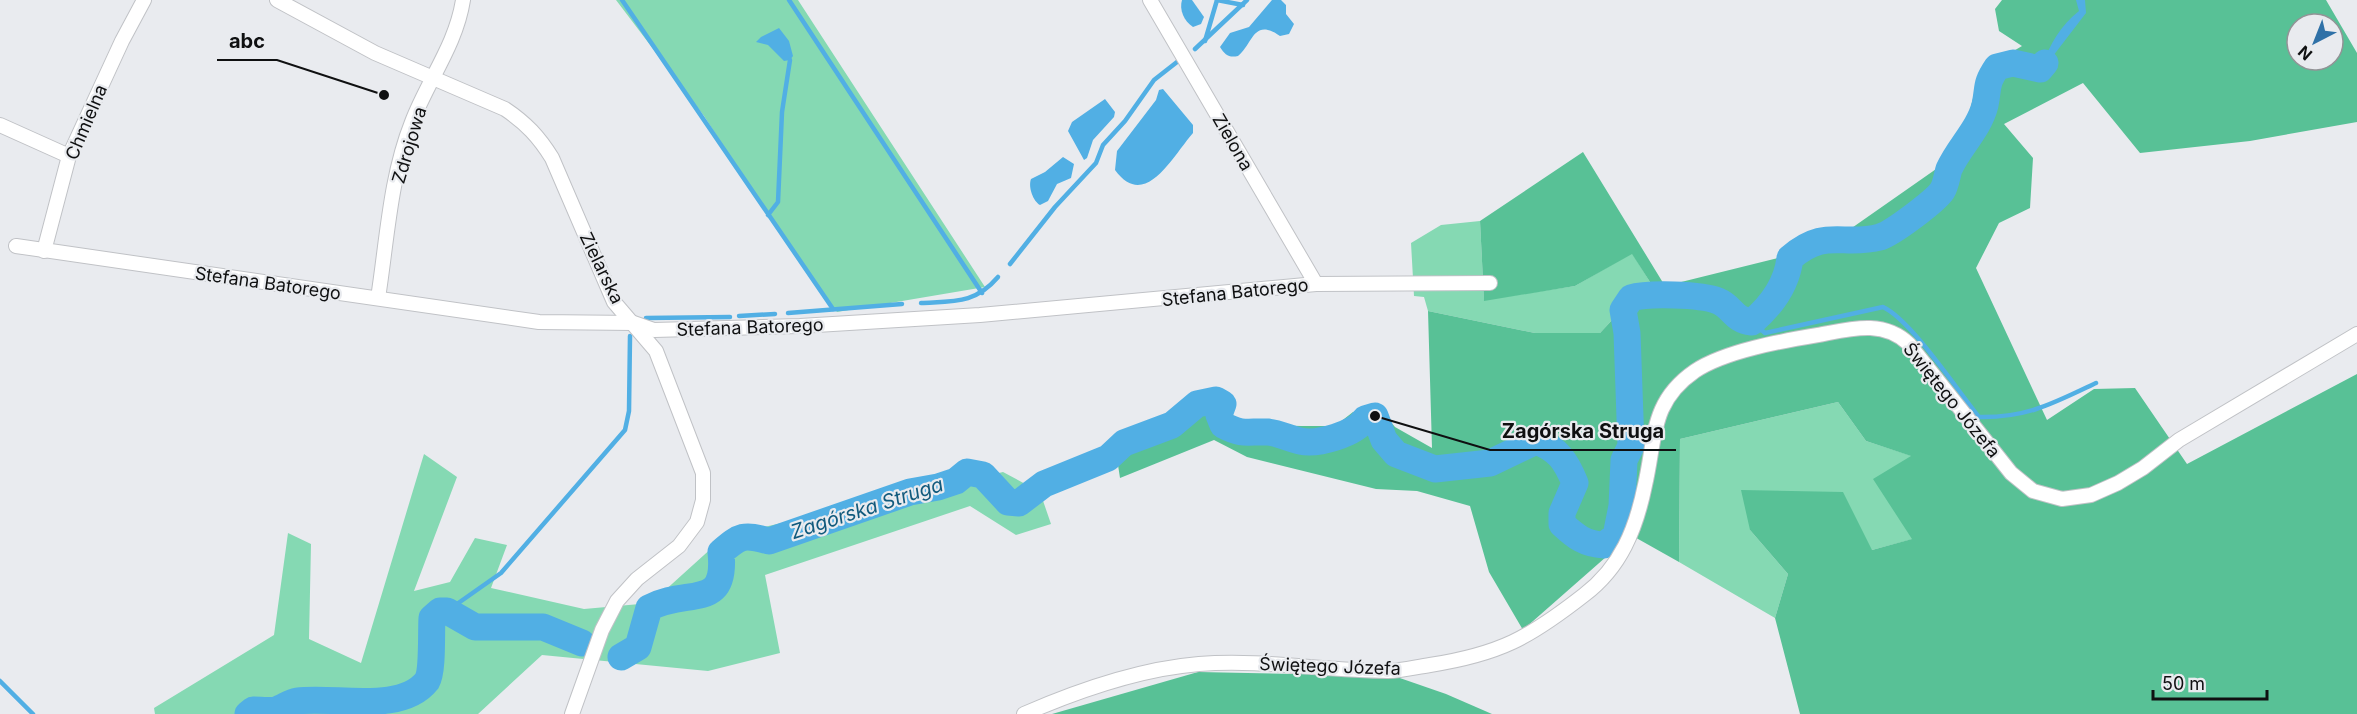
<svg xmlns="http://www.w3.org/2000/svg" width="2357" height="714" font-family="Inter,sans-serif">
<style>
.green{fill:#85d9b3}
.forest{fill:#58c196;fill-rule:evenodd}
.water{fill:#51afe4}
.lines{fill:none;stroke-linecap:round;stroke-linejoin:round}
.stream{stroke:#51afe4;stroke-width:4.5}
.river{stroke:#51afe4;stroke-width:27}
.street-casing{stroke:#c0c2c6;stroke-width:16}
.street{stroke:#fff;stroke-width:14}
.labels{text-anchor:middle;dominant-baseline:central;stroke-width:4.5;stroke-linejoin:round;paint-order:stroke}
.street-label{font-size:18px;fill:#0f1011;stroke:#e9ebef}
.water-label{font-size:20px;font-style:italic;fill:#115a7d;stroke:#e9ebef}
.leader{fill:none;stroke:#0f1011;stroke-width:2}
.callout-dot{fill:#0f1011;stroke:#e9ebef;stroke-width:2}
.callout-label{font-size:20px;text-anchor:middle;font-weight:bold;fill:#0f1011;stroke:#e9ebef;stroke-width:4.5;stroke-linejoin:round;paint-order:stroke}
</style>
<rect width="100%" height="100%" fill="#e9ebef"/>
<g class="green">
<polygon points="616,0 798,0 985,287 837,312 768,215 704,116"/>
<polygon points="1480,221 1484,300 1575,286 1632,253 1650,282 1639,293 1630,294 1618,306 1613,319 1600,333 1535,333 1428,311 1424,297 1414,296 1411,243 1441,225"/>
<polygon points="1838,402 1866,441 1912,456 1913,539 1872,550 1750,530 1788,574 1775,618 1679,562 1680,439"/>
<polygon points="424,454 457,477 414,591 450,582 475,538 507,545 491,588 584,609 651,603 725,536 1003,472 1040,492 1051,524 1016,535 970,506 765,575 780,653 708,671 542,655 478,714 155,714 154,708 274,635 288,533 311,544 309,639 361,663"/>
</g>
<g class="forest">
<path d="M2002,0h324l31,53v69l-107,19 -110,12 -57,-70 -79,41 29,34 -3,50 -31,15 -23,45 71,152 47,-31 41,-1 52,76 170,-90v340h-557l-25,-96 13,-44 -38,-44 -9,-40 102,2 29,58 40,-11 -39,-60 38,-23 -45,-15 -28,-39 -158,37 -1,123 -48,-27 -108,95 -34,-58 -19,-66 -53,-15 -41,-2 -129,-32 -33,-17 -94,38 -2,-13 32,-37 60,-21 33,17 58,2h34l18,-14 27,-3 15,18 37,21 -4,-137 107,22h65l13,-14 5,-13 12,-12 9,-1 11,-11 -18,-28 -57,32 -91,15 -4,-80 103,-69 82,134 161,-40 133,-93 21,-82 42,-25 -23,-15 -4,-22zM2297,24h36v36h-36z"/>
<polygon points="1198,672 1394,676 1446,694 1492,714 1052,714"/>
</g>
<g class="water">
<path d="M1182,0h10l12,17 -3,7 -8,3c-9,-6 -14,-17 -11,-27z"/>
<path d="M1272,0h9l5,5v9l8,10 -5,10 -9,2c-27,-19 -27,8 -42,20 -9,2 -13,-1 -18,-9l10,-14 19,-6z"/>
<path d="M2076,0h9l1,13 -46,60 -27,-5v-9l29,6c9,-22 18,-39 37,-54z"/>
<polygon points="779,28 789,41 793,56 790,60 784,61 768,45 756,42 761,37"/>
<path d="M1163,89l30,36v8c-21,24 -48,78 -78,37l2,-19 39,-51 3,-10z"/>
<polygon points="1105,99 1115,112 1114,117 1093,140 1087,158 1084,160 1068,131 1072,122"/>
<path d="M1063,157l11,7 -3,14 -14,6 -9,17 -8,4c-7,-4 -12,-18 -9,-26l14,-7z"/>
</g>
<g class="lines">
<g class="stream">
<polyline points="622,0 833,309"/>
<polyline points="789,0 982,293"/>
<polyline points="1217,0 1243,5"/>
<polyline points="1205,41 1217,0"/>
<polyline points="1195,49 1247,0"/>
<polyline points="768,215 778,202 782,112 790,60"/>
<polyline points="1010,264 1055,207 1096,163 1103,145 1125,121 1154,80 1177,62"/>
<path d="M921,303c33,-2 54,1 77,-26"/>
<polyline points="788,313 902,304"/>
<polyline points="739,316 775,314"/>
<polyline points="646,318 730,317"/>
<path d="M1752,322l13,11 118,-26c28,13 74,83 96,110 48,1 75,-14 117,-34"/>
<polyline points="447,611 501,573 625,430 629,411 630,336"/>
<polyline points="0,681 33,714"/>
</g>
<g class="river">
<path d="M621,657l17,-10 11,-39c39,-21 78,4 72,-56 20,-17 22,-18 48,-11l141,-49 28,-5 18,-6 11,-9 16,3 25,27 11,1 25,-19 64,-26 16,-15 48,-18 25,-21 19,-4 7,4 -4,11 4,10c21,11 25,6 45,7 11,1 22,7 32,9 18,4 55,-7 65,-22l10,-3 9,24 12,14 39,15 55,-6 46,-22c22,8 30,20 39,42l-13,30v11c14,13 23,20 42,21l12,-9 6,-30 2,-46 7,-14 -4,-113 -4,-23 8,-12c16,-5 70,-4 87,3 15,6 15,19 34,21 20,-17 35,-38 38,-64 36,-31 52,-11 90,-21 13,-4 55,-36 62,-46 4,-6 5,-16 7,-22 10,-22 30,-40 36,-64 4,-19 0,-20 12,-38l16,-4 27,6 5,-6"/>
<path d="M248,714l5,-4c7,0 16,1 23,0 7,-2 14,-8 21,-9 39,-5 104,13 130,-20 6,-10 4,-49 5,-63l8,-7h7l28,16h68l39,16"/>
</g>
<g class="street-casing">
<g id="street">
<path d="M277,0l98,53 130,56c21,14 34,28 47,49l62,144 42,49 47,122v27l-6,22 -18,24 -42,33 -20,22 -15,29 -30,84"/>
<polyline points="1150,0 1316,284"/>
<polyline points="0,125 69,156"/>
<polyline points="16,246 539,322 634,323 654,330 800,326 980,315 1316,284 1490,283"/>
<polyline points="44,251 69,156 122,41 144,0"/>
<path d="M378,298c9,-57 12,-121 34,-176 16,-42 44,-77 51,-122"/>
<path d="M1024,714c55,-24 115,-45 175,-50 63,-5 126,7 189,7 14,0 28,-4 42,-6 70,-11 99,-27 154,-70 37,-28 52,-66 61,-110 11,-47 5,-83 50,-114 30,-20 87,-30 123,-36 32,-6 65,-16 91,9l102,129 22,18 29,8 29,-4 27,-12 25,-15 36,-28 178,-106"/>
</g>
</g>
<use href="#street" class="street"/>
</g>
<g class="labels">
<g class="street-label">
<text transform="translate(86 122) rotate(-67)">Chmielna</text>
<text transform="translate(1233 142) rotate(60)">Zielona</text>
<text transform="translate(409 145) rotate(-73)">Zdrojowa</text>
<text transform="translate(602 268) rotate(64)">Zielarska</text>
<text transform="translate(268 283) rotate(8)">Stefana Batorego</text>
<text transform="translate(1235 292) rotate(-6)">Stefana Batorego</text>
<text transform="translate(750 327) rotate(-2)">Stefana Batorego</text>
<text transform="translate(1952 400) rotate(51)">Świętego Józefa</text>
<text transform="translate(1330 666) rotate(2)">Świętego Józefa</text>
</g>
<g class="water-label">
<text transform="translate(867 508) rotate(-18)">Zagórska Struga</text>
</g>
</g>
<path class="leader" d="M384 95L277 60H217M1375 416L1490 450H1676"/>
<g class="callout-dot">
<circle cx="384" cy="95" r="6"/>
<circle cx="1375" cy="416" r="6"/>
</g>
<g class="callout-label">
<text x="247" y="48">abc</text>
<text x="1583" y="438">Zagórska Struga</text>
</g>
<g transform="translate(2315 42) rotate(222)"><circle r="28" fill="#e9ebef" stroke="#929396" stroke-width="1.5"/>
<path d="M0-4.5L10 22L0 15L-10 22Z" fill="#2f71a7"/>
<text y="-9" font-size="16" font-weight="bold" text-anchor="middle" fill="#0f1011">N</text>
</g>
<path d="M2153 690v9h114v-9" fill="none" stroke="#0f1011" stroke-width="3"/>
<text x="2162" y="690" font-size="18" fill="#0f1011" stroke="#e9ebef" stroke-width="4.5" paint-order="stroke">50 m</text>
</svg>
